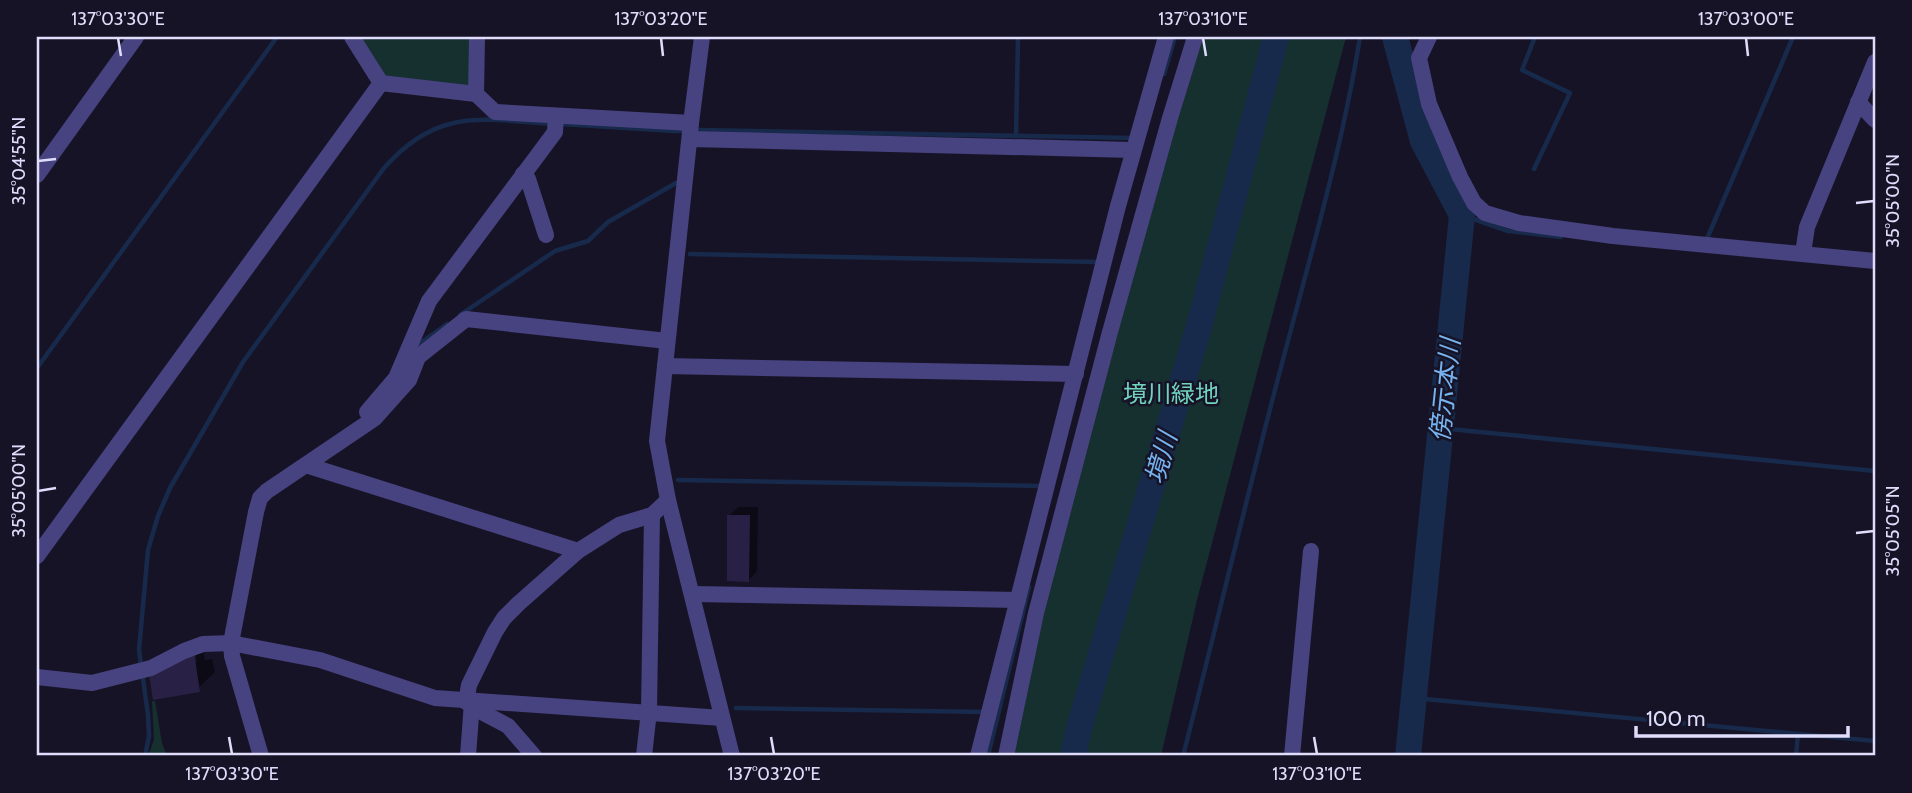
<svg xmlns="http://www.w3.org/2000/svg" width="1912" height="793" font-family="Cabin,'Noto Sans JP',sans-serif">
<style>
.green{fill:#162f2f}
.shadow{fill:#0007}
.lines{fill:none;stroke-linecap:round;stroke-linejoin:round}
.stream{stroke:#172a4b;stroke-width:4.5}
.river{stroke:#172a4b;stroke-width:26}
.building{fill:#292145}
.street{stroke:#474380;stroke-width:16}
.ticks{fill:none;stroke:#e0dcfb;stroke-width:2.5}
.labels{text-anchor:middle;dominant-baseline:central;stroke-width:5;stroke-linejoin:round;paint-order:stroke}
.park-label{font-size:24px;fill:#6fd3bd;stroke:#171326}
.water-label{font-size:26px;font-style:italic;fill:#76b3ef;stroke:#171326}
.neatline{fill:none;stroke:#e0dcfb;stroke-width:2.5}
.ticks-label{font-size:18px;text-anchor:middle;fill:#e0dcfb}
</style>
<rect width="100%" height="100%" fill="#171326"/>
<g class="green">
<polygon points="356,37 475,37 474,88 389,81"/>
<polygon points="1193,37 1346,37 1198,596 1161,756 1005,756"/>
<polygon points="152,701 155,701 162,743 167,756 148,756 154,740"/>
</g>
<g class="shadow">
<polygon points="738,507 758,507 757,571 749,580 729,516"/>
<polygon points="202,645 205,660 212,659 215,672 197,689 194,662 197,662 195,648"/>
</g>
<g class="lines">
<g class="stream">
<polyline points="1164,74 1175,37"/>
<polyline points="561,124 675,131 700,130 1133,138"/>
<polyline points="1016,136 1018,37"/>
<polyline points="1534,169 1570,93 1522,70 1535,37"/>
<polyline points="1462,215 1508,231 1561,237"/>
<polyline points="1706,241 1793,37"/>
<polyline points="690,254 1099,262"/>
<polyline points="460,315 555,251 588,241 608,222 676,183"/>
<polyline points="419,344 447,324"/>
<polyline points="37,368 277,37"/>
<polyline points="1439,428 1875,471"/>
<polyline points="678,480 1044,486"/>
<polyline points="1414,698 1875,741"/>
<polyline points="736,708 987,712"/>
<path d="M145,756l4,-20 -1,-21 -9,-65 9,-100 10,-34 12,-28 73,-126 141,-194c53,-60 96,-49 168,-44"/>
<polyline points="988,756 1029,587"/>
<path d="M1183,756c33,-128 63,-257 97,-385 29,-111 62,-221 80,-334"/>
<polyline points="1796,756 1798,734"/>
</g>
<g class="river">
<polyline points="1395,37 1423,141 1462,215 1408,756"/>
<polyline points="1073,756 1079,728 1198,330 1276,37"/>
</g>
</g>
<g class="building">
<polygon points="727,515 750,515 749,582 727,581"/>
<polygon points="194,652 200,692 153,700 149,674"/>
</g>
<g class="lines">
<g class="street">
<polyline points="352,37 381,83"/>
<polyline points="477,37 476,94 495,112 691,123"/>
<polyline points="702,37 691,123 657,441 668,500 732,756"/>
<polyline points="1429,37 1419,58 1429,104 1460,177 1474,203 1485,213 1519,223 1613,236 1875,261"/>
<polyline points="381,83 476,94"/>
<polyline points="1858,102 1875,120"/>
<polyline points="690,139 1133,150"/>
<polyline points="523,174 528,179 546,235"/>
<polyline points="37,175 136,37"/>
<polyline points="1803,253 1807,227 1875,62"/>
<polyline points="665,366 1076,374"/>
<polyline points="367,412 396,378 429,301 555,132 556,116"/>
<polyline points="306,465 578,551"/>
<polyline points="37,556 381,83"/>
<polyline points="693,594 1018,600"/>
<polyline points="37,677 92,683 151,668 184,651 203,644 231,643 320,660 435,698 722,718"/>
<polyline points="466,702 469,685 495,632 504,618 518,604 578,551 619,525 652,515 668,500"/>
<polyline points="472,707 508,726 534,756"/>
<polyline points="261,756 232,656 231,643 256,512 260,498 267,491 375,418 409,380 418,357 466,319 667,341"/>
<polyline points="468,756 472,702"/>
<polyline points="644,756 649,711 652,515"/>
<polyline points="978,756 1118,206 1166,37"/>
<polyline points="1006,756 1036,613 1110,332 1170,118 1195,37"/>
<polyline points="1292,756 1311,551"/>
</g>
</g>
<path class="ticks" d="M118,38l3,18M661,38l2,18M1203,38l3,18M1746,38l2,18M38,161l18,-2M1856,203l18,-2M38,491l18,-3M1856,533l18,-2M229,737l3,17M771,737l3,17M1314,737l3,17"/>
<g class="labels">
<g class="park-label">
<text x="1171" y="393">境川緑地</text>
</g>
<g class="water-label">
<text transform="translate(1445 390) rotate(-84)">傍示本川</text>
<text transform="translate(1161 458) rotate(-74)">境川</text>
</g>
</g>
<rect width="1912" height="793" fill="none" stroke="#171326" stroke-width="77"/>
<path d="M1636 726v10h212v-10" fill="none" stroke="#e0dcfb" stroke-width="3.5"/>
<text x="1646" y="726" font-size="21" fill="#e0dcfb" stroke="#171326" stroke-width="5" paint-order="stroke">100 m</text>
<rect x="38" y="38" width="1836" height="716" class="neatline"/>
<g class="ticks-label">
<text x="118" y="25">137°03'30"E</text>
<text x="661" y="25">137°03'20"E</text>
<text x="1203" y="25">137°03'10"E</text>
<text x="1746" y="25">137°03'00"E</text>
<text transform="translate(19 161) rotate(-90)" y="6">35°04'55"N</text>
<text transform="translate(1893 201) rotate(-90)" y="6">35°05'00"N</text>
<text transform="translate(19 491) rotate(-90)" y="6">35°05'00"N</text>
<text transform="translate(1893 531) rotate(-90)" y="6">35°05'05"N</text>
<text x="232" y="780">137°03'30"E</text>
<text x="774" y="780">137°03'20"E</text>
<text x="1317" y="780">137°03'10"E</text>
</g>
</svg>
